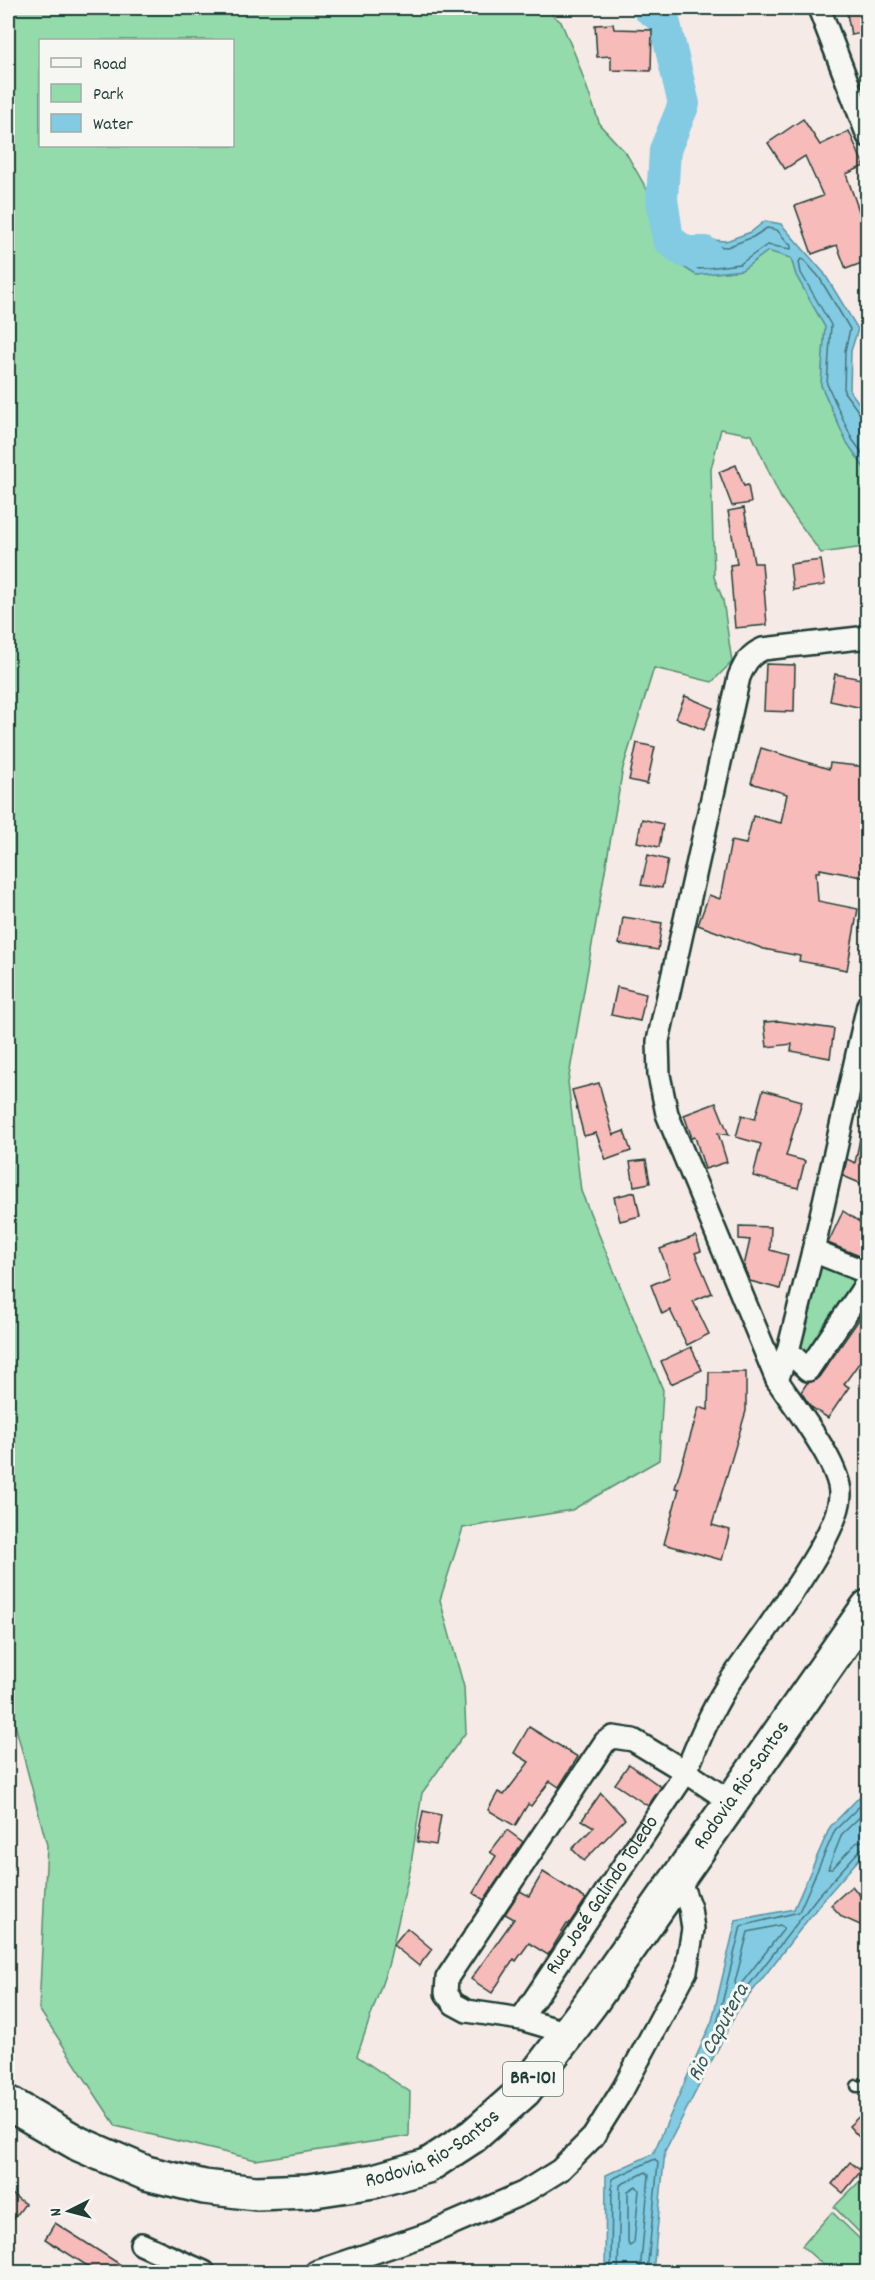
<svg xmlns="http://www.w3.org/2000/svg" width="875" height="2280" font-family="Dekko,sans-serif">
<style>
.green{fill:#93dbab;stroke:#598c70;stroke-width:1.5;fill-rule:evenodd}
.water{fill:#82cbe3;stroke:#5a929d;stroke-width:1.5}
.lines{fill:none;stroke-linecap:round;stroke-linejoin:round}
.shore{stroke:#47767a;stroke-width:1.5}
.river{stroke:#82cbe3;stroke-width:32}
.building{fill:#f7bbb9;stroke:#1f3d34;stroke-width:1.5}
.service-casing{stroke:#1f3d34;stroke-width:15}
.minor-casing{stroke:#1f3d34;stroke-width:26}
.trunk-casing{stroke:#1f3d34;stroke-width:38}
.service{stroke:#f6f6f2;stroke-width:10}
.minor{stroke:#f6f6f2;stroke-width:21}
.trunk{stroke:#f6f6f2;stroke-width:33}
.labels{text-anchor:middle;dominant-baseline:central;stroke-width:6;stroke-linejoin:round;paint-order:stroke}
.shield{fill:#f6f6f2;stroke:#60746d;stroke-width:1.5}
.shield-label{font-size:20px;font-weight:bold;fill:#1f3d34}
.street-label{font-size:21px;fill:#1f3d34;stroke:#f6f6f2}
.water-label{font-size:22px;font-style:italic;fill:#335957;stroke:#f6f6f2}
</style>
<rect width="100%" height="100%" fill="#f6eae7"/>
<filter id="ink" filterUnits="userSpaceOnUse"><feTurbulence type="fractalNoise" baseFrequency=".0167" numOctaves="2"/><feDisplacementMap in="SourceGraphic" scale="12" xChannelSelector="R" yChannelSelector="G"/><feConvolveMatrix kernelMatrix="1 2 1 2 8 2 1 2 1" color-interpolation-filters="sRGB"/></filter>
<g filter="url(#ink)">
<g class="green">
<path d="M8,8h536l17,14 15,35 24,68 26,28 28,49 9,52 33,21 46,-5 26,-19 23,7 5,17 29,52 -4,58 25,56 21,31 1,68 -4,7 -43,6 -40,-55 -29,-63 -31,-6 -10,40 3,108 9,23 9,62 -20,20 -58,-14 -31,100 -55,314 13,109 82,199 -4,70 -87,50 -109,18 -23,72 24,87 2,45 -44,61 -12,77 -22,96 -31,90 53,36 -1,44 -153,24 -140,-34 -77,-117 8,-164 -39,-147zM40,40h192v106h-192z"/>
<polygon points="817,1256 865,1276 808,1364 792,1350"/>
<polygon points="867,2174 867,2240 834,2207"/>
<polygon points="832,2212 867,2246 867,2272 831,2272 802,2246"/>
</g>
<g class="water">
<polygon points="765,221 781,224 824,273 858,329 851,351 850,391 867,414 867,472 846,441 821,385 825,327 796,275 791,258 768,251 742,270 696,275 663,254 668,239 694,247 713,240 726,241 751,232"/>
<polygon points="867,1789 867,1850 823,1900 738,2010 665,2151 653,2272 605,2272 606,2175 653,2154 712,2021 736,1920 794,1909 830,1827"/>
</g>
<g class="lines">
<g class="shore">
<polygon points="767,228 777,230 791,246 791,249 767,245 740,264 699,269 671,251 674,247 694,253 714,246 727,247 753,237"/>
<polyline points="868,417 861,415 844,392 845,351 850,329 819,277 804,260 801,259 799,262 801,273 831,325 827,384 852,439 868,461"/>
<polyline points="868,1798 835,1830 799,1912 741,1926 717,2024 718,2027 723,2026 733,2006 818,1896 861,1849 868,1847"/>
<polyline points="868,1809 842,1834 828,1869 832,1869 856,1843 868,1839"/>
<polygon points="780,1925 783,1927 783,1930 741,1984 736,1985 735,1982 748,1932"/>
<polygon points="636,2186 639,2190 634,2243 630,2246 628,2243 628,2191"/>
<polyline points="611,2272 612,2179 655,2159 658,2163 647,2272"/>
<polyline points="618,2272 620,2185 646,2172 649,2175 640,2272"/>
</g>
<polyline class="river" points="648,8 664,20 684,104 665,150 662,199 668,239 685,252 705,252"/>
</g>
<g class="building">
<polygon points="846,8 867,8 867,32 851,35"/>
<polygon points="613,24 614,29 652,30 651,71 611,70 611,56 597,57 595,25"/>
<polygon points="803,119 820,145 849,131 864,166 846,174 867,234 867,261 846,269 837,245 812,254 795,206 823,196 805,156 785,169 768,143"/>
<polygon points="736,465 744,486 748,485 751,503 732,506 719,472"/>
<polygon points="744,508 754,563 762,563 767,625 735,628 730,565 737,564 728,511"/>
<polygon points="821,560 825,585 793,590 790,564"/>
<polygon points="766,664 795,665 794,712 764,711"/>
<polygon points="835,674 867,680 867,709 830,701"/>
<polygon points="685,696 713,708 704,730 676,718"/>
<polygon points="637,743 655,747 647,784 629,780"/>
<polygon points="761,748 829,769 830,763 867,767 867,878 820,869 820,872 816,872 818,901 858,909 847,970 799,961 800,956 764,949 698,925 709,895 720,899 731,841 746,844 753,816 781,823 787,794 751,783"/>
<polygon points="642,819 663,824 659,847 637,842"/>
<polygon points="648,855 668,860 662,888 641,885"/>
<polygon points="623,917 662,923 658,950 619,944"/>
<polygon points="617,987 646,994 640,1021 611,1015"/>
<polygon points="779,1021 834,1029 830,1058 791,1051 792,1044 767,1047 764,1022"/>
<polygon points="599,1083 613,1135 624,1131 631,1151 606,1160 596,1133 584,1136 572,1090"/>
<polygon points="763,1090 802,1101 786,1156 805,1161 798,1188 753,1176 761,1144 736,1137 742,1115 755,1119"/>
<polygon points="716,1103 729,1135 718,1133 727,1162 705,1169 695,1137 692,1138 684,1115"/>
<polygon points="861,1134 867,1135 867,1186 843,1176 847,1159 855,1163"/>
<polygon points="646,1160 650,1183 634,1186 630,1162"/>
<polygon points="635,1192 640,1216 620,1221 614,1197"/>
<polygon points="843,1211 867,1227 867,1248 862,1257 828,1243"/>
<polygon points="739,1226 771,1227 770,1250 788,1255 780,1289 750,1281 744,1266 750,1240 739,1239"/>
<polygon points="696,1236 701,1251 695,1253 712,1293 693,1301 709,1334 687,1345 670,1310 662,1314 651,1285 670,1277 660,1249"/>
<polygon points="867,1308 867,1352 844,1384 849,1387 828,1418 811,1407 801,1392 807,1383 814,1381 819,1377"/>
<polygon points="691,1347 702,1370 671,1384 661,1361"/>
<polygon points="709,1372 746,1372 746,1411 712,1525 730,1530 722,1560 664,1544 679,1489 675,1488 699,1407 708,1410"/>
<polygon points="529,1727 578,1757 559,1787 550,1781 531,1806 528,1804 515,1826 488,1810 498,1792 504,1795 529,1762 514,1753"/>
<polygon points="629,1764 661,1787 648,1806 615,1784"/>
<polygon points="601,1793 625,1819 584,1861 572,1849 594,1827 582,1820"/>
<polygon points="423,1811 441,1815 436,1845 417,1842"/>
<polygon points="507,1830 523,1842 484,1900 473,1893 496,1856 490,1852"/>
<polygon points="543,1872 586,1899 569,1924 567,1924 548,1955 529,1943 516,1961 514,1959 492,1993 471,1979 514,1919 505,1914 520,1891 529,1896"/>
<polygon points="852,1886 867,1904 867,1928 842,1917 831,1905"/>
<polygon points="407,1928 432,1949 419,1966 393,1945"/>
<polygon points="867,2109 867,2146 849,2126"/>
<polygon points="850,2162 861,2171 843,2193 832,2184"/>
<polygon points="8,2191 25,2204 8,2227"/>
<polygon points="55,2223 132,2272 97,2272 45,2239"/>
</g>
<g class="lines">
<g class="service-casing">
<polyline id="service" points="857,2086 868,2086"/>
</g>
<g class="minor-casing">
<g id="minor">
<polyline points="819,8 868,136"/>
<polyline points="813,1251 868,1273"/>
<polyline points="788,1351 808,1370 868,1281"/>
<path d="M777,1380l-110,-266 -8,-39 -1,-34 81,-364c6,-14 10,-22 24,-28l105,-12"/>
<path d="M731,1802l-45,-30c12,-30 24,-59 41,-86 27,-42 113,-148 113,-191 1,-30 -46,-89 -63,-115l11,-29 25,-100 55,-246"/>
<path id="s1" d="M521,2019l165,-247 -53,-32 -20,-3 -8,5 -158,236 -1,15 8,11 13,7 54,8 47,14"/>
<polyline points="141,2244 204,2272"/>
<polyline points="316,2272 428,2234 523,2193 560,2170 593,2137 623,2089 686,1971 693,1929 690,1908 678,1876"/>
</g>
</g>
<g class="trunk-casing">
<g id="trunk">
<path id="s2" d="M8,2103l71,41 67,29 58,14 52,6 52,-2 66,-10 53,-15 46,-30 51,-45 66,-87 278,-397"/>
</g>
</g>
<use href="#service" class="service"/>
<use href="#minor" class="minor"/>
<use href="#trunk" class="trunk"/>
</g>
</g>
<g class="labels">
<rect class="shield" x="503" y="2062" width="60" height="34" rx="4.5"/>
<g class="shield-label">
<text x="533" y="2079">BR-101</text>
</g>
<g class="street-label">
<text stroke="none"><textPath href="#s2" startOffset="939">Rodovia Rio-Santos</textPath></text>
<text stroke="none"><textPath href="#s1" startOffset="148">Rua José Galindo Toledo</textPath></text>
<text stroke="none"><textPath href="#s2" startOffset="453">Rodovia Rio-Santos</textPath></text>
</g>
<g class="water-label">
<text transform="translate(719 2033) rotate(-62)">Rio Caputera</text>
</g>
</g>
<rect width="875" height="2280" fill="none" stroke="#f6f6f2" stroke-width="30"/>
<rect x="15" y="15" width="845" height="2250" fill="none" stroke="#1f3d34" stroke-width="2" filter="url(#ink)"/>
<rect x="39" y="39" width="195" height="108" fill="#f6f6f2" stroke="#a0aca6" stroke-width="1.5"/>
<rect x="51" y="58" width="30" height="9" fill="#f6f6f2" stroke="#a0aca6" stroke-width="1.5"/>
<text x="93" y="69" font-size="18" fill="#1f3d34">Road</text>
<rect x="51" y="84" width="30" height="18" fill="#93dbab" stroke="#a0aca6" stroke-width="1.5"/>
<text x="93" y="99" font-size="18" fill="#1f3d34">Park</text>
<rect x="51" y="114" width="30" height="18" fill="#82cbe3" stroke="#a0aca6" stroke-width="1.5"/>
<text x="93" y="129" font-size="18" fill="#1f3d34">Water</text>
<g transform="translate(69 2211) rotate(264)" stroke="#f6f6f2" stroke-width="4.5" paint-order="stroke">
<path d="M0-4.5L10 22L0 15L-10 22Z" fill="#1f3d34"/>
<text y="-9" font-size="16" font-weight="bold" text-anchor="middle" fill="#1f3d34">N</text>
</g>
</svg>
